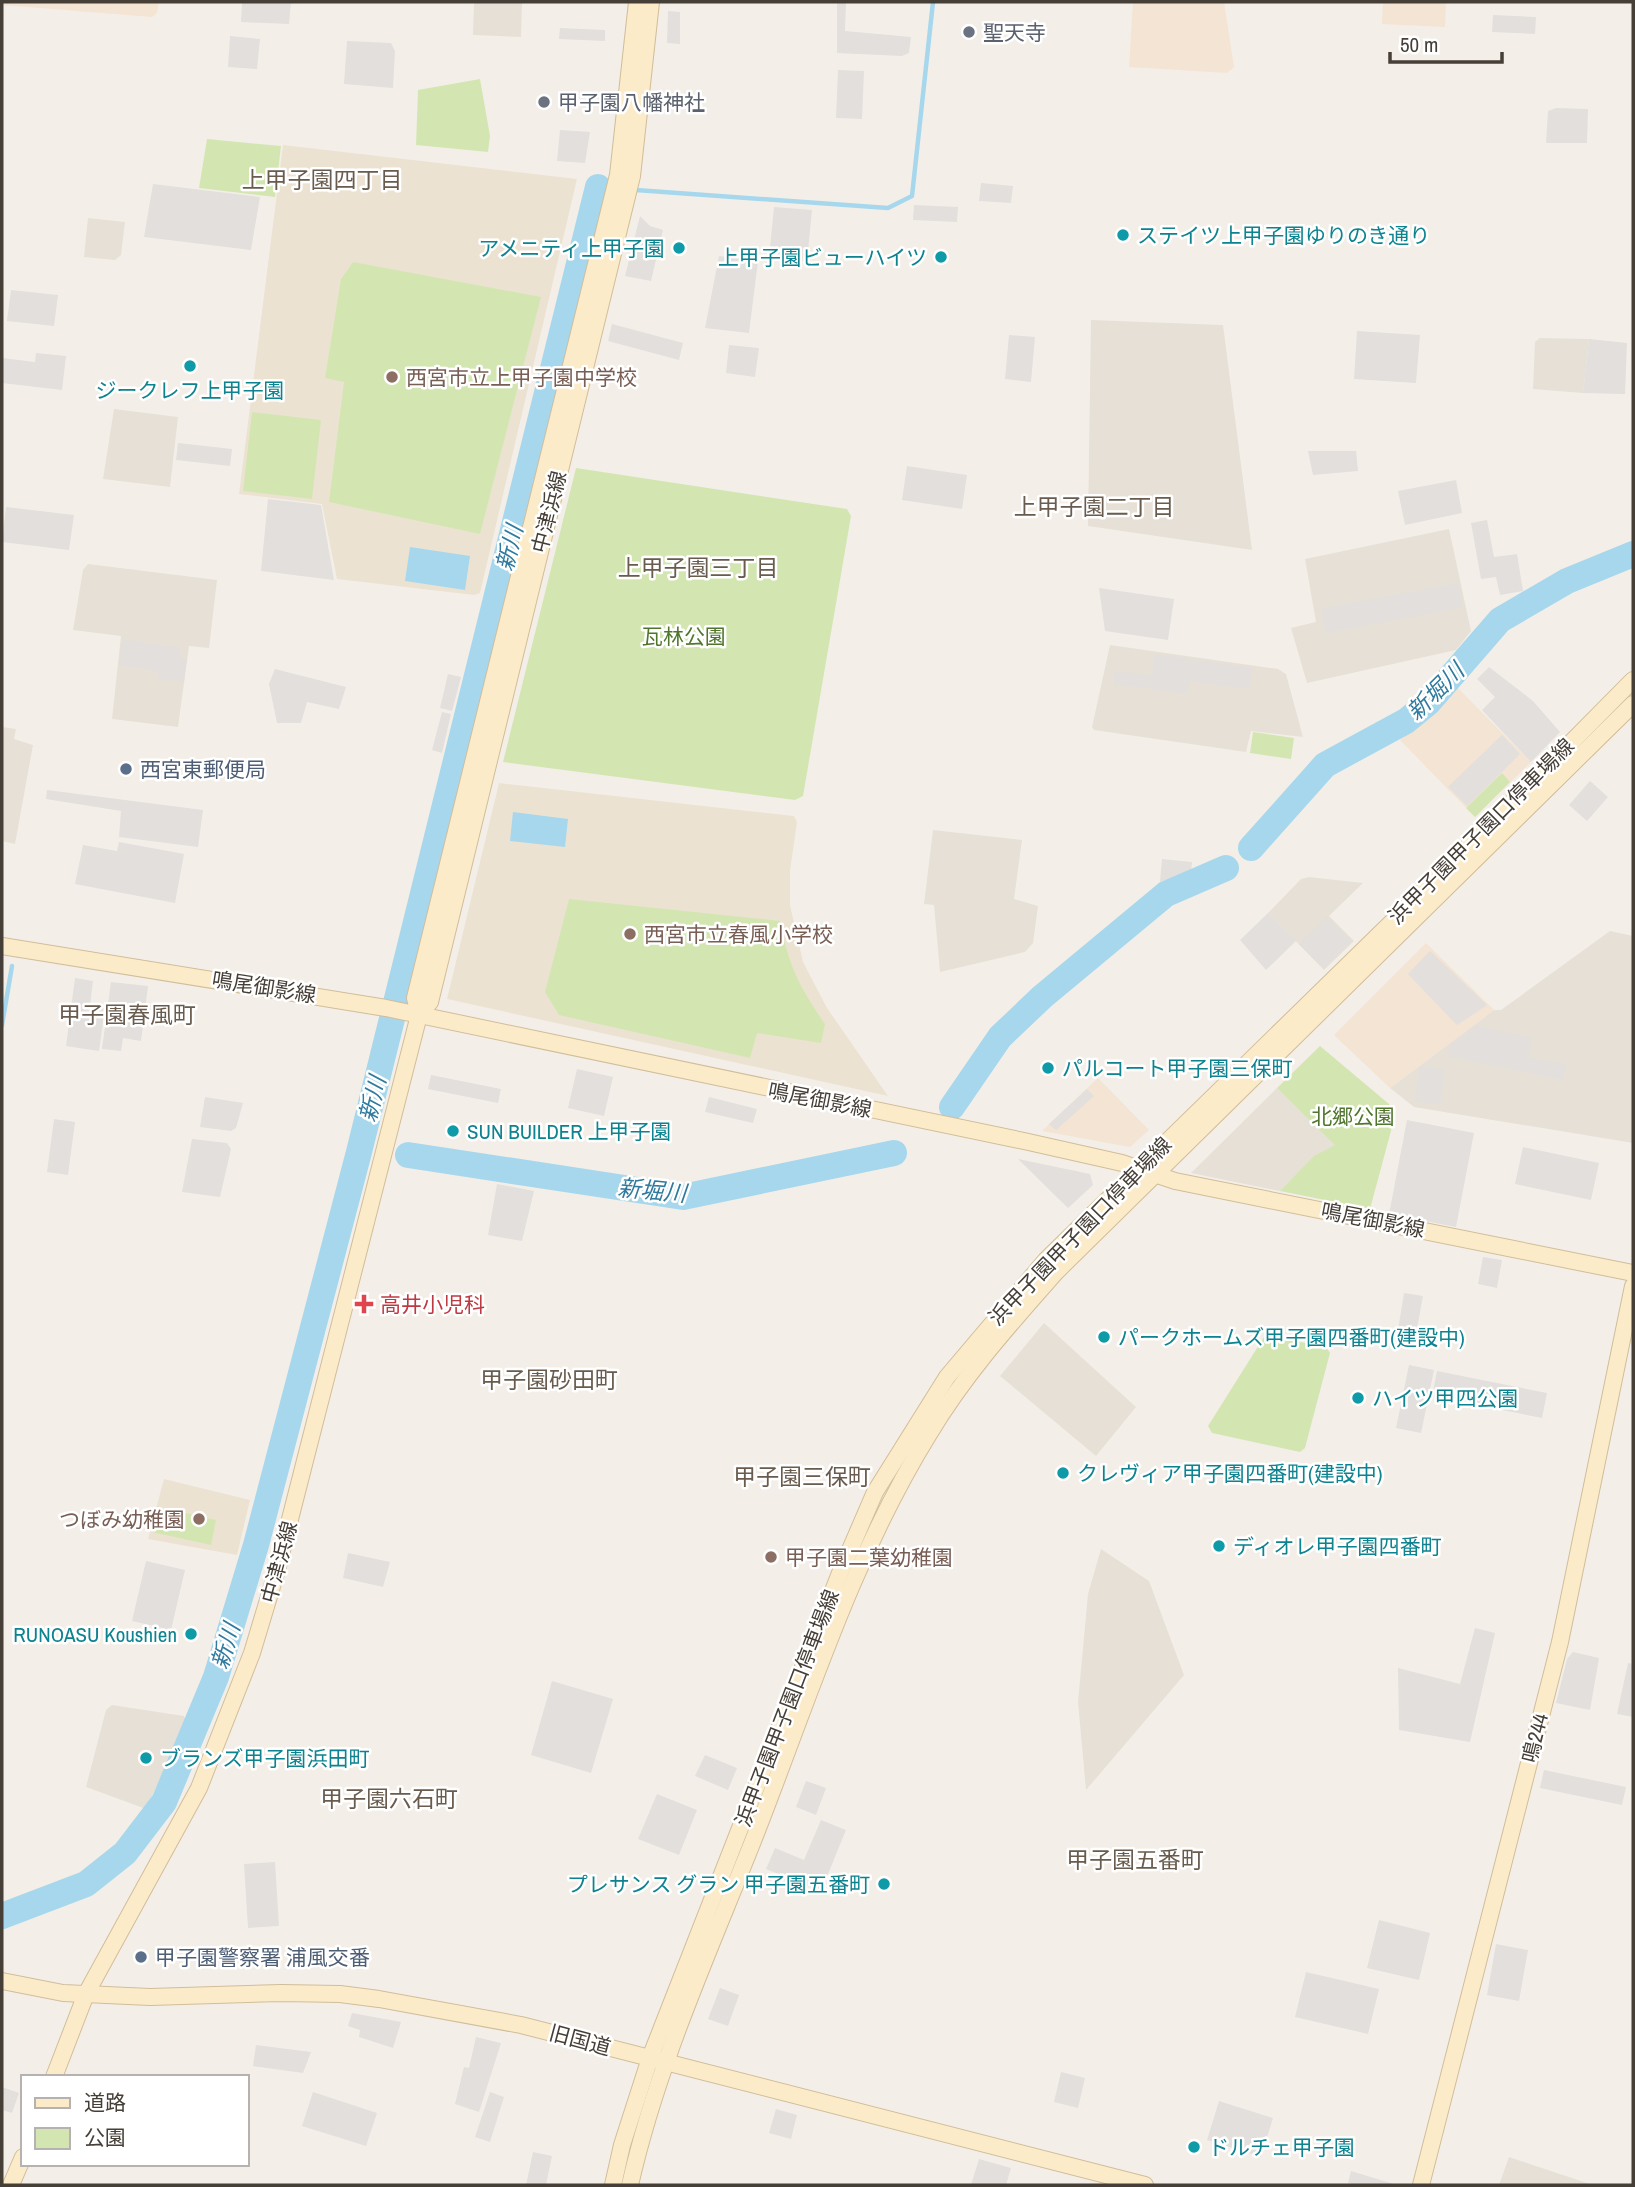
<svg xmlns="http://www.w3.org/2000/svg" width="1635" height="2187" font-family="'Archivo Narrow','Noto Sans JP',sans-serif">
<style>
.residential{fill:#e7e0d6}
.commercial{fill:#f4e4d4}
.education{fill:#ece2d2}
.green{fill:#d3e6b2}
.parking{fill:#e2dfdc}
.water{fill:#a7d7ed}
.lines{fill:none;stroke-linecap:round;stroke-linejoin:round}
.stream{stroke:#a7d7ed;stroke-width:4.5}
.river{stroke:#a7d7ed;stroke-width:26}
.secondary-casing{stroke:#d1bd99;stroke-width:18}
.secondary{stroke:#fcebc9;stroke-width:16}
.worship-dot{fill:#6b7280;stroke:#fff;stroke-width:2.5}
.culture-dot{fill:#0f9aa8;stroke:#fff;stroke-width:2.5}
.education-dot{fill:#8d6e63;stroke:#fff;stroke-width:2.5}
.service-dot{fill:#5c6f8a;stroke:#fff;stroke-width:2.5}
.health-dot{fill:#e0444e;stroke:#fff;stroke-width:2.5}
.labels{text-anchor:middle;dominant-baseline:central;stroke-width:5;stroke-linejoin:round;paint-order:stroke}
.worship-label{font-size:21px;fill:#5b616d;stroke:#fff;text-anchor:start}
.culture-label{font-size:21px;fill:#0d838f;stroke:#fff;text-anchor:start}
.education-label{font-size:21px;fill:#785e54;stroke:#fff;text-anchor:start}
.street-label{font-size:21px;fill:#463f37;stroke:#fff}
.park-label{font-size:21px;fill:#4f762c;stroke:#fff}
.service-label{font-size:21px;fill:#4e5e75;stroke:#fff;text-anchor:start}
.health-label{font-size:21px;fill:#be3a42;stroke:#fff;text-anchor:start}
.neighbourhood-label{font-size:23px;fill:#695c4e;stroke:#fff}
.water-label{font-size:23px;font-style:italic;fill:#307a9e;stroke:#fff}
</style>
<rect width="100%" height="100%" fill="#f3efe8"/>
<g class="residential">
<polygon points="474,2 522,2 521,37 473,35"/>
<polygon points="88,218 125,222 121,255 115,260 84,257"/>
<polygon points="1091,320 1223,325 1252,550 1088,526"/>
<polygon points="1540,338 1589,339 1583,393 1533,389 1535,342"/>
<polygon points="114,409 178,417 170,487 103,479"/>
<polygon points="1449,529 1471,631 1456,650 1307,683 1291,628 1316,622 1305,559"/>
<polygon points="88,564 217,580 209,648 189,646 178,727 112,719 121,636 73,630 83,570"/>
<polygon points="1110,645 1278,669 1286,674 1303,737 1251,731 1246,752 1094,730 1092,727"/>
<polygon points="2,727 16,729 14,739 33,745 15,844 2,841"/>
<polygon points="933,830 1022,840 1014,899 1038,906 1033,943 1025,952 940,972 934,905 924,904"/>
<polygon points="1309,877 1363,883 1329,916 1354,941 1324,970 1268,913 1301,879"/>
<polygon points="1610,931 1633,936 1633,1143 1414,1107 1390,1088 1494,1010 1501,1010"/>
<polygon points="1277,1088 1336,1145 1314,1157 1280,1191 1191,1173"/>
<polygon points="1044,1323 1136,1407 1096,1456 1000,1376"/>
<polygon points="1101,1549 1149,1581 1184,1675 1086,1790 1078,1702 1088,1594"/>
<polygon points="112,1705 184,1716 186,1721 146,1809 86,1787 106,1710"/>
<polygon points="1509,2157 1593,2185 1499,2185"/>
</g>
<g class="commercial">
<polygon points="2,2 159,2 157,13 152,17 2,5"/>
<polygon points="1133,2 1224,2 1234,67 1227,73 1129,67"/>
<polygon points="1383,2 1446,2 1445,27 1382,24"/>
<polygon points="1456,686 1531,762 1475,817 1400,740"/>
<polygon points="1426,943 1494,1010 1390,1088 1334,1035"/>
<polygon points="1098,1078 1149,1130 1130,1147 1042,1131"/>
</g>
<g class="education">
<polygon points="283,145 577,179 480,593 474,595 337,579 322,504 239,494"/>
<polygon points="499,783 794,816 797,822 790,871 790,905 803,962 827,1008 888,1096 447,999"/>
<polygon points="164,1479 250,1500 237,1555 148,1539"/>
</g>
<g class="green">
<polygon points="480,79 490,136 488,152 416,145 418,90"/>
<polygon points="207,139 281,146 275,197 199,188"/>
<polygon points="353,262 541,297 480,534 329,502 344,382 325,378 341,279"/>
<polygon points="252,412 321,420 312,499 243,491"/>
<polygon points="576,468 847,509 851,516 803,796 795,800 503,762"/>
<polygon points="1253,732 1294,738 1291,759 1250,753"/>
<polygon points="1502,773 1510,782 1475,817 1466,808"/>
<path d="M569,899l211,22c9,46 19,65 45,103l-4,19 -64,-10 -7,25 -191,-43 -14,-23z"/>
<polygon points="1320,1046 1389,1104 1395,1116 1370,1209 1280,1191 1314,1156 1335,1145 1277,1088"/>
<polygon points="1269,1336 1326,1347 1330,1353 1305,1448 1300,1452 1212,1433 1208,1426 1264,1337"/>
<polygon points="158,1507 216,1520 211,1545 152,1532"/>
</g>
<g class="parking">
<polygon points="242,2 291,2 289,24 241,22"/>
<polygon points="837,2 846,2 845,31 911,37 909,53 902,56 837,53"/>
<polygon points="668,11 680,12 680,44 667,43"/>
<polygon points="1493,15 1536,17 1535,34 1492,32"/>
<polygon points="560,28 605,30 605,41 559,39"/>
<polygon points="230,36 260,39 257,69 228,67"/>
<polygon points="347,41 391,43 395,51 393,88 344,84"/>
<polygon points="838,70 864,71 862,119 836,118"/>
<polygon points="1556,108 1588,109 1587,143 1546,143 1548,111"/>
<polygon points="560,130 590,132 585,163 557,161"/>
<polygon points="981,183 1013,186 1011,203 979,201"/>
<polygon points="153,184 260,197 251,250 144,237"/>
<polygon points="914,205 958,207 957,222 913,220"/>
<polygon points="774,207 812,210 807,261 769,258"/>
<polygon points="640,216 650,226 663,230 651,281 625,276"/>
<polygon points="719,256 758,261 749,333 705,328"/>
<polygon points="11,290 58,295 54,326 7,321"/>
<polygon points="612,324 683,343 679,360 608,341"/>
<polygon points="1357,331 1420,335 1416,383 1354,379"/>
<polygon points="1009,335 1035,337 1031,382 1005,379"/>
<polygon points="1589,339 1627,343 1625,394 1583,393"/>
<polygon points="729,345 759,348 755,377 726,373"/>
<polygon points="36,353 66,356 62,390 2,383 2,358 35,362"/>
<polygon points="178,443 232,449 230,466 176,460"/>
<polygon points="1308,451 1356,451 1358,471 1313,475"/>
<polygon points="907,466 967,475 962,509 902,500"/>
<polygon points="1456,480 1462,513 1405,525 1398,491"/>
<polygon points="268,499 321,505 334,580 261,571"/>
<polygon points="6,507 74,515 69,550 2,542"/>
<polygon points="1487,520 1494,557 1517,554 1523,591 1500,595 1496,577 1481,579 1471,523"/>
<polygon points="1458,583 1463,607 1326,633 1321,609"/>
<polygon points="1099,588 1174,599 1168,640 1105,631"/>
<polygon points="123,640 180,648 179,658 187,659 184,681 158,678 158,671 119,665"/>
<polygon points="1155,654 1252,668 1249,689 1189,681 1187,694 1114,684 1115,671 1152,676"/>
<polygon points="1489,667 1533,701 1560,732 1531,762 1482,710 1495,697 1477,679"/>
<polygon points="275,669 346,687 339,709 307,702 301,723 277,723 269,684"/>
<polygon points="448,674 461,677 452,711 440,708"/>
<polygon points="442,712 451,714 442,753 432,750"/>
<polygon points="1502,735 1520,754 1467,806 1448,787"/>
<polygon points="1590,781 1608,797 1587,821 1569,805"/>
<polygon points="47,790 203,810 198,847 119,837 121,811 46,799"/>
<polygon points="119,842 184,854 175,903 75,884 83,845 117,851"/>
<polygon points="1162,859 1192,862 1191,872 1160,882"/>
<polygon points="1268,913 1296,941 1266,970 1240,940"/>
<polygon points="1327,917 1351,941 1324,968 1299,944"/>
<polygon points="1430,951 1487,1005 1457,1025 1408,974"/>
<polygon points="75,978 93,981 90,1005 105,1008 99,1051 66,1046"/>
<polygon points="111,982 148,986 141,1041 123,1038 121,1051 102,1049"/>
<polygon points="1477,1026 1532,1038 1528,1057 1566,1065 1563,1080 1448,1056 1451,1044"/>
<polygon points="1420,1066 1445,1070 1440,1105 1415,1101"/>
<polygon points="577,1069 613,1077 604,1116 568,1108"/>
<polygon points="431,1075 501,1089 498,1103 428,1089"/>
<polygon points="1087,1089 1094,1096 1056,1130 1049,1124"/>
<polygon points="205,1097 243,1103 236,1128 231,1131 200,1127"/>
<polygon points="709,1097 757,1109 753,1123 705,1112"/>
<polygon points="54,1119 75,1122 68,1175 47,1172"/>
<polygon points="1407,1120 1474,1133 1456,1227 1389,1214"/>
<polygon points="192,1139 227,1143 231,1149 220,1197 182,1192"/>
<polygon points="1523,1147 1599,1163 1591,1200 1515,1184"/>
<polygon points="1018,1159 1090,1174 1093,1185 1068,1208"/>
<polygon points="497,1184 534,1191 522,1241 488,1235"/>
<polygon points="1483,1257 1502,1260 1497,1288 1478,1284"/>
<polygon points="1404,1293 1423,1296 1414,1345 1396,1342"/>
<polygon points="1409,1365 1434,1370 1421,1433 1396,1428"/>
<polygon points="1437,1371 1547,1393 1542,1418 1432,1396"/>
<polygon points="348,1553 390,1562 383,1587 343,1578"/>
<polygon points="146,1561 185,1570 171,1630 132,1621"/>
<polygon points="1475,1628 1495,1633 1470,1742 1399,1730 1398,1668 1460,1684"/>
<polygon points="1573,1652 1599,1658 1590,1710 1556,1703 1567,1659"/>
<polygon points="1628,1663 1633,1664 1633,1717 1617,1714"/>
<polygon points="552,1681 613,1699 591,1773 531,1755"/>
<polygon points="705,1755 737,1768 728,1790 695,1776"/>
<polygon points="1544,1770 1626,1787 1622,1805 1540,1788"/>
<polygon points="806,1781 826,1788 816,1815 796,1807"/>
<polygon points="657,1794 697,1810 679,1855 638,1839"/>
<polygon points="821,1820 846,1830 821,1891 766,1869 775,1848 804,1860"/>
<polygon points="275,1862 279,1926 248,1928 244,1864"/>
<polygon points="1379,1920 1430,1933 1419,1980 1367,1968"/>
<polygon points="1496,1944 1528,1950 1519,2001 1487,1995"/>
<polygon points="1306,1972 1379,1989 1368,2034 1295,2017"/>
<polygon points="720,1988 739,1995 728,2026 708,2019"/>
<polygon points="352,2013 401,2022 393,2048 359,2037 360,2030 348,2026"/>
<polygon points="476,2037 501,2043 479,2112 455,2104 464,2067 469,2068"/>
<polygon points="256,2045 311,2052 303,2073 253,2066"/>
<polygon points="1061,2072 1085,2078 1078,2108 1054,2102"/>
<polygon points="2,2087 19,2093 12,2113 2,2110"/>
<polygon points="313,2092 377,2113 366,2146 302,2126"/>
<polygon points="490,2092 504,2097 490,2142 475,2137"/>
<polygon points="1219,2101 1273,2118 1261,2157 1207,2140"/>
<polygon points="776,2109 797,2115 791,2139 769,2133"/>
<polygon points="533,2152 552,2156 546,2185 526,2185"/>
<polygon points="979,2159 1011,2168 1006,2185 971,2185"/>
<polygon points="1351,2171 1397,2185 1356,2185 1348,2183"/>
</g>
<g class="water">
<polygon points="410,547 470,556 465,590 405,581"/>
<polygon points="513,812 568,819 565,847 510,841"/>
</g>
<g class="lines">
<g class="stream">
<polyline points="636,190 888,208 912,196 933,2"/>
<polyline points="2,1025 12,966"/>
</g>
<g class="river">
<polyline points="1251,848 1325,765 1406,721 1428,703 1500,620 1567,581 1633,554"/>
<polyline points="952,1107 1000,1037 1042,997 1166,894 1226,868"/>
<polyline points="408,1155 683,1197 894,1153"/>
<polyline points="2,1916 86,1884 125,1853 164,1802 216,1677 256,1545 359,1152 598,187"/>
</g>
<g class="secondary-casing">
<g id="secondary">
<polyline points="2,946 386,1008 1024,1141 1122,1163 1175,1181 1633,1273"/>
<polyline points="419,1015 430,1002 632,176 651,2"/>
<polyline points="2,1981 63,1993 150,1997 281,1993 340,1994 379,1999 521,2025 1145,2185"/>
<polyline points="54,2077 86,1994 199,1788 252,1653 277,1570 419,1015 415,998 618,175 637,2"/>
<polyline points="11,2185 23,2157"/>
<polyline points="613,2185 622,2145 650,2058 840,1573 875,1492 947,1377 1046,1260 1435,880 1633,680"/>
<path d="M630,2185c27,-119 78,-231 123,-344 54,-137 98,-281 176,-407 36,-60 81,-110 127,-162l577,-568"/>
<polyline points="1421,2185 1560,1642 1633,1286"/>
</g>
</g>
<use href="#secondary" class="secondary"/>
</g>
<g class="worship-dot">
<circle cx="969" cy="32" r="7"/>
<circle cx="544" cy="102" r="7"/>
</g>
<g class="culture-dot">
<circle cx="1123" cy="235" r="7"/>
<circle cx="679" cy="248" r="7"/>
<circle cx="941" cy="257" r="7"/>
<circle cx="190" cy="366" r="7"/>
<circle cx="1048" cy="1068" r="7"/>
<circle cx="453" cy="1131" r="7"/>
<circle cx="1104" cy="1337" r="7"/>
<circle cx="1358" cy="1398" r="7"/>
<circle cx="1063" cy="1473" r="7"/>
<circle cx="1219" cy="1546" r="7"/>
<circle cx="191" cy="1634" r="7"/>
<circle cx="146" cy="1758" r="7"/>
<circle cx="884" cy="1884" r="7"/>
<circle cx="1194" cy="2147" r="7"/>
</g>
<g class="education-dot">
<circle cx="392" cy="377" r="7"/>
<circle cx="630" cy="934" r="7"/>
<circle cx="199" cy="1519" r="7"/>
<circle cx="771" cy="1557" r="7"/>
</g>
<g class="service-dot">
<circle cx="126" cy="769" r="7"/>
<circle cx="141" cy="1957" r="7"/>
</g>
<path class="health-dot" d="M360.5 1293.5h7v7h7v7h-7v7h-7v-7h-7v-7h7z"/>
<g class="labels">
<g class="worship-label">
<text x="983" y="32">聖天寺</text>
<text x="558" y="102">甲子園八幡神社</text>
</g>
<g class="culture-label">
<text x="1137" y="235">ステイツ上甲子園ゆりのき通り</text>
<text x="665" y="248" text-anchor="end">アメニティ上甲子園</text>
<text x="927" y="257" text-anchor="end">上甲子園ビューハイツ</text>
<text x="190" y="390" text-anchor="middle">ジークレフ上甲子園</text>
<text x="1062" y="1068">パルコート甲子園三保町</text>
<text x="467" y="1131">SUN BUILDER 上甲子園</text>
<text x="1118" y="1337">パークホームズ甲子園四番町(建設中)</text>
<text x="1372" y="1398">ハイツ甲四公園</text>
<text x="1077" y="1473">クレヴィア甲子園四番町(建設中)</text>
<text x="1233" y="1546">ディオレ甲子園四番町</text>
<text x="177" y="1634" text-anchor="end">RUNOASU Koushien</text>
<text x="160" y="1758">ブランズ甲子園浜田町</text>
<text x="870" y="1884" text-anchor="end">プレサンス グラン 甲子園五番町</text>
<text x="1208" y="2147">ドルチェ甲子園</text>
</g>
<g class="education-label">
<text x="406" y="377">西宮市立上甲子園中学校</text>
<text x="644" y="934">西宮市立春風小学校</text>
<text x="185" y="1519" text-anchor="end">つぼみ幼稚園</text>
<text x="785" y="1557">甲子園二葉幼稚園</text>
</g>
<g class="street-label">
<text transform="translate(549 512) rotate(-76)">中津浜線</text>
<text transform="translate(1481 831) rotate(-45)">浜甲子園甲子園口停車場線</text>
<text transform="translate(264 987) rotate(9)">鳴尾御影線</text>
<text transform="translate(820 1100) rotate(11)">鳴尾御影線</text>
<text transform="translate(1373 1220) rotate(11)">鳴尾御影線</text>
<text transform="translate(1080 1231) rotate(-46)">浜甲子園甲子園口停車場線</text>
<text transform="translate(279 1562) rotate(-75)">中津浜線</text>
<text transform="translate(787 1708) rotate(-69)">浜甲子園甲子園口停車場線</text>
<text transform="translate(1535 1738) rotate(-76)">鳴244</text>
<text transform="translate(580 2040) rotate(15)">旧国道</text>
</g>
<g class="park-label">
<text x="684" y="636">瓦林公園</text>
<text x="1353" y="1116">北郷公園</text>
</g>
<g class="service-label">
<text x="140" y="769">西宮東郵便局</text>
<text x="155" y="1957">甲子園警察署 浦風交番</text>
</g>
<g class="health-label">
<text x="380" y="1304">高井小児科</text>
</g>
<g class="neighbourhood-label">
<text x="322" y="179">上甲子園四丁目</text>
<text x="1094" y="506">上甲子園二丁目</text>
<text x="698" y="567">上甲子園三丁目</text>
<text x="127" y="1014">甲子園春風町</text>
<text x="549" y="1379">甲子園砂田町</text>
<text x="802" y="1476">甲子園三保町</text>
<text x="389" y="1798">甲子園六石町</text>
<text x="1135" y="1859">甲子園五番町</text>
</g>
<g class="water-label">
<text transform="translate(509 548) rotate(-76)">新川</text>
<text transform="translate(1435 691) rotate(-45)">新堀川</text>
<text transform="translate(372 1099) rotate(-76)">新川</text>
<text transform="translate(652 1190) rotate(5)">新堀川</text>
<text transform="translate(225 1646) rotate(-73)">新川</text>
</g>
</g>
<rect width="1635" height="2187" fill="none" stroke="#463f37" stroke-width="7"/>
<rect x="21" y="2075" width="228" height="91" fill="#ffffff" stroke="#b5b2af" stroke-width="2"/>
<rect x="35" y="2098" width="35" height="10" fill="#fcebc9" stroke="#b5b2af" stroke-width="2"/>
<text x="84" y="2110" font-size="21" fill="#463f37">道路</text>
<rect x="35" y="2128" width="35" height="21" fill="#d3e6b2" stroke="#b5b2af" stroke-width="2"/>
<text x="84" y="2145" font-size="21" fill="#463f37">公園</text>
<path d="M1390 52v10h112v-10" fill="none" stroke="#463f37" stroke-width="3.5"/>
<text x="1400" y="52" font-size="21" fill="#463f37" stroke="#ffffff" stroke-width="5" paint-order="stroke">50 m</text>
</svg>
